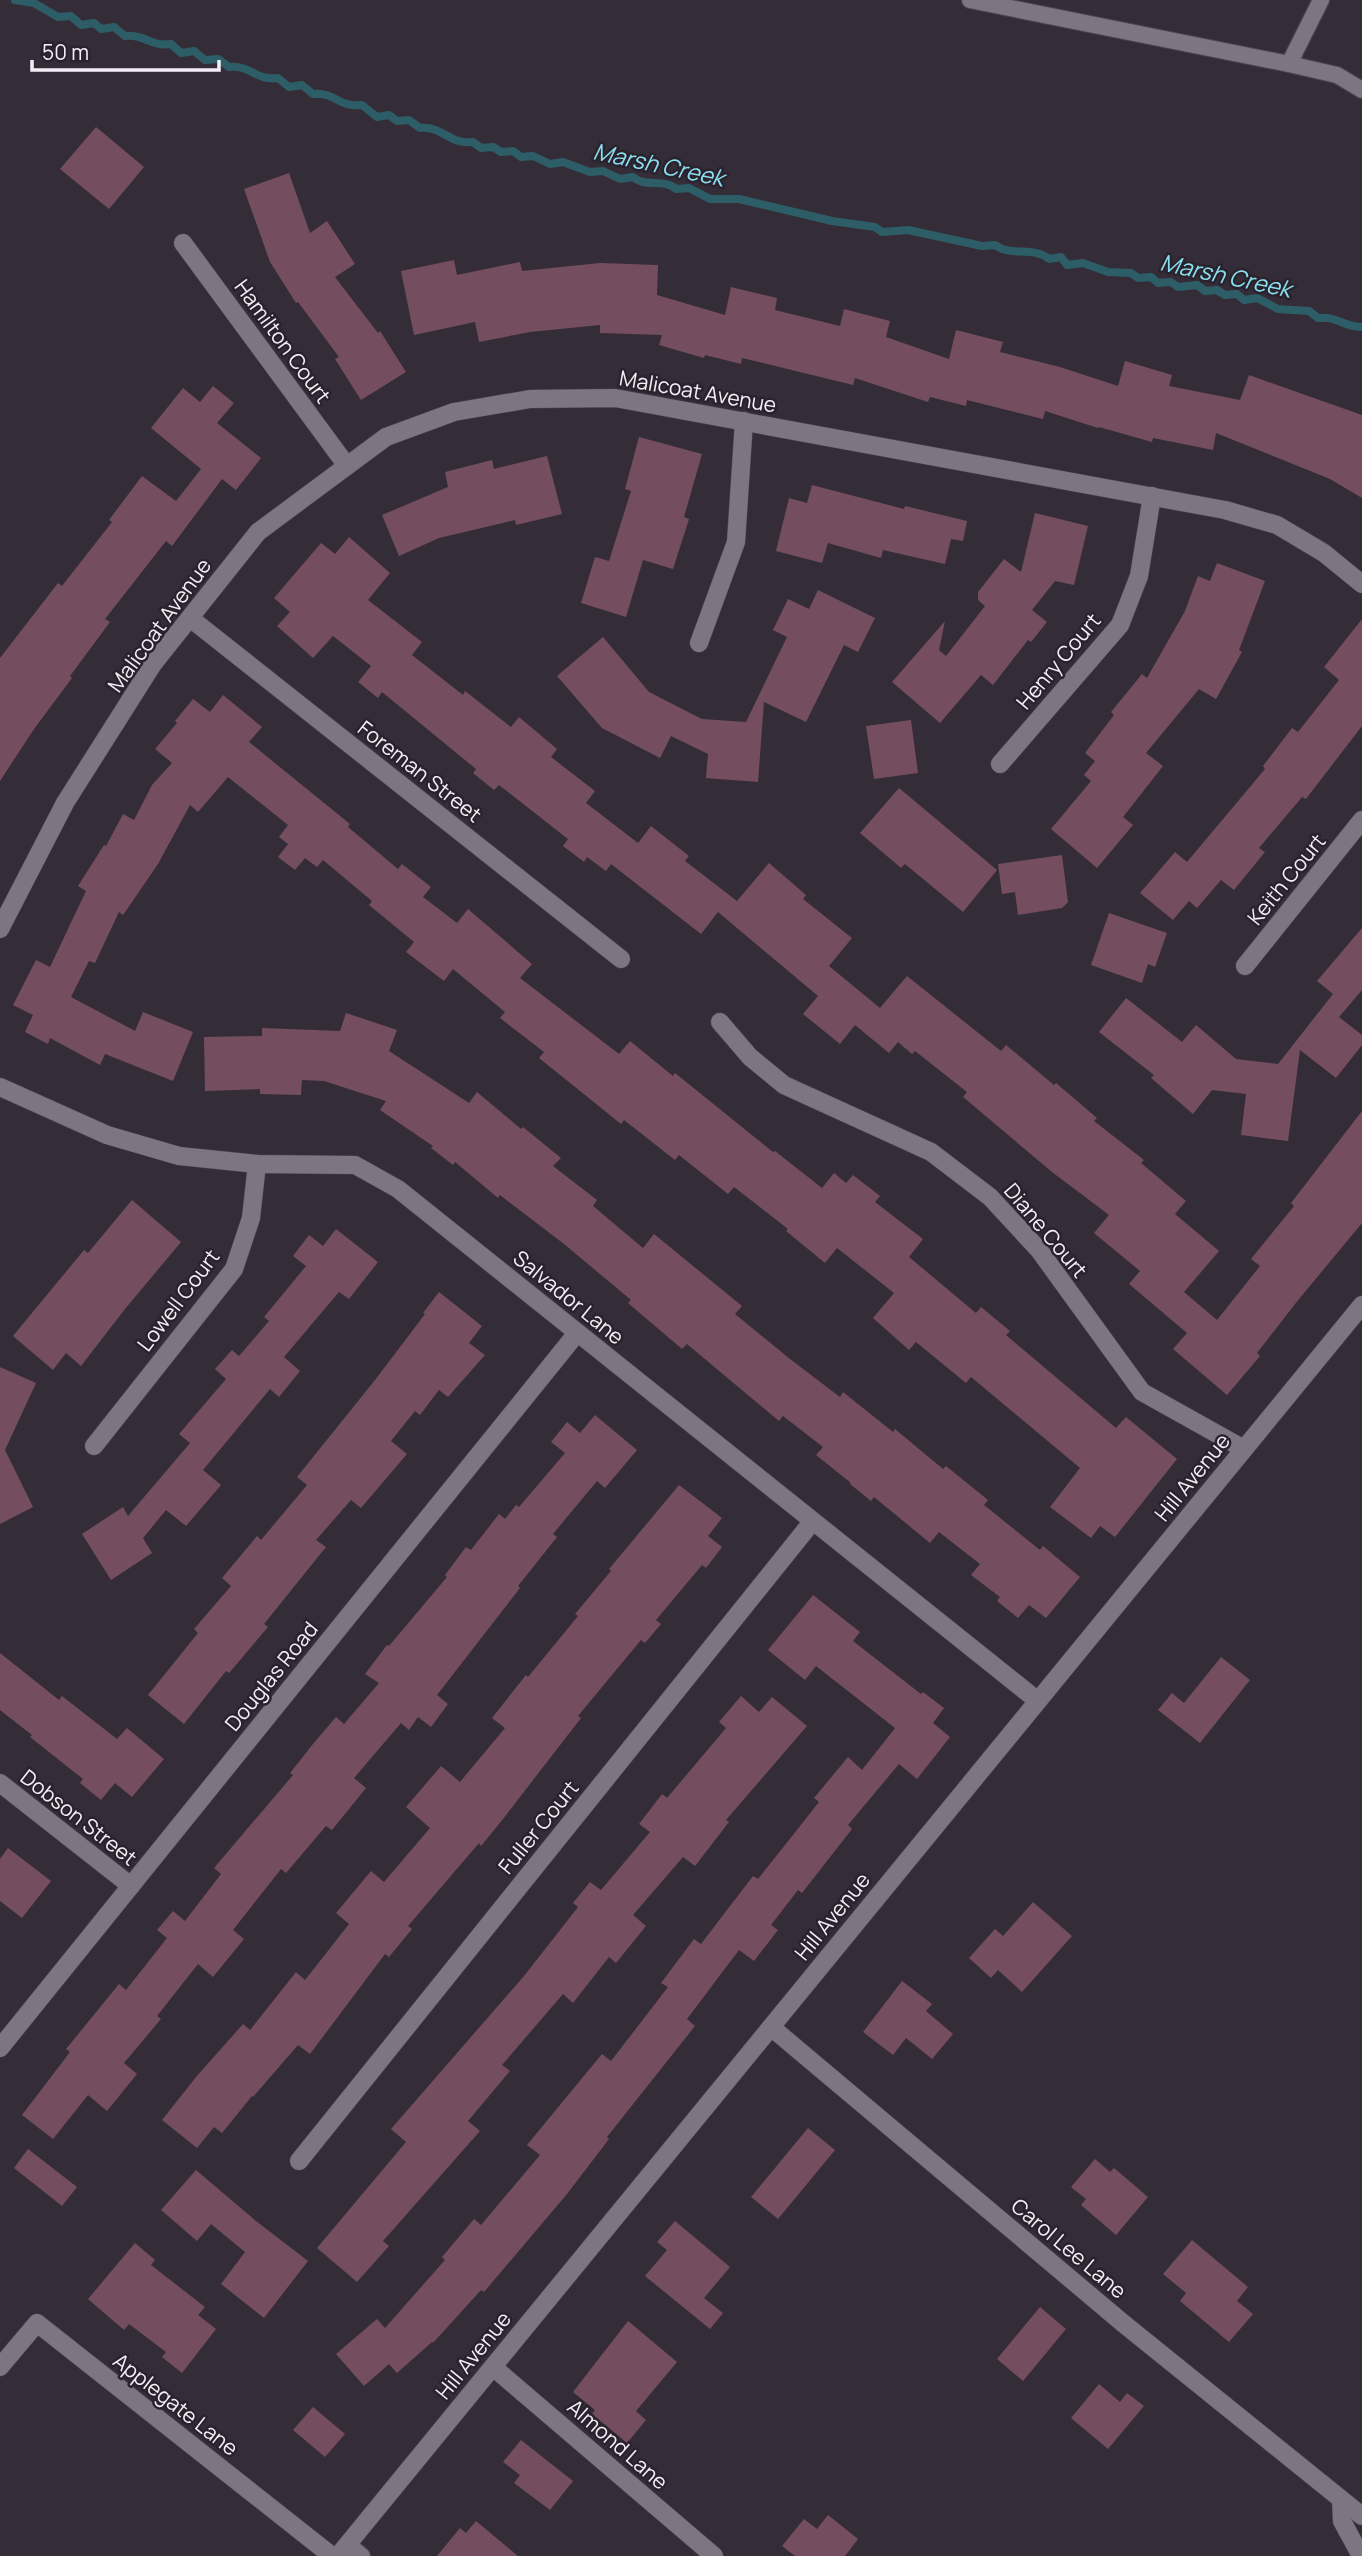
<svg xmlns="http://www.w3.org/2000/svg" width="1362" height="2556" font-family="Manrope,sans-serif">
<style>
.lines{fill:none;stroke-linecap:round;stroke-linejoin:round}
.stream{stroke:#2d5e67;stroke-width:8}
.building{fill:#744e5e}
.service-casing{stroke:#504953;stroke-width:18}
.minor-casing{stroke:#504953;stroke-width:19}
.service{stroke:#7d7582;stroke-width:16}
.minor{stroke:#7d7582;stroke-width:18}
.labels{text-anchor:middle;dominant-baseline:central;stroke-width:5;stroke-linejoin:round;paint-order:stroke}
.street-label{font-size:21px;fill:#f4eff7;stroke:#2a232e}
.water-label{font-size:23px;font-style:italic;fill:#8adfef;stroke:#2a232e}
</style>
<rect width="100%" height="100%" fill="#342d38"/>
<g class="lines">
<path class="stream" d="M15,0l19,3 24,14 13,-1 10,9 13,-2 7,6 13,-2 11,9c21,-2 25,11 46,8l10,9 13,-2 11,9 13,-1 11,8c23,-2 26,14 49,11l11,9 13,-2 11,9c23,-2 26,14 49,11l15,12 12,-2 8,6 12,-1 11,8c24,-2 29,17 53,14l8,6 12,-1 8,5 12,-1 8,6 12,-1 17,8 13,-2 27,10 13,-1 17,8 13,-2c13,11 30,1 43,12l13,-1 21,11h29l93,22 43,6 7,5 26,-2 74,16 13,-1c16,12 38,1 54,14l12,-2 6,8 16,-2 25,9 23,1 7,5 13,-1 7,6 13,-1 7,5 19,-2 8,6 12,-1 8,5 12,-1 7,6 13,-2 21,11 31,2 9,7c20,-2 25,9 44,9"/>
</g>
<g class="building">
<polygon points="96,127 144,167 109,209 60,169"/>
<polygon points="289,173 310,233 327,221 355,264 335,277 378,333 380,331 406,372 361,400 335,359 339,357 298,302 296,303 270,262 244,189"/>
<polygon points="454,260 457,275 520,262 522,271 600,263 658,265 657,295 725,315 731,287 777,298 775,310 840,326 844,309 890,321 886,337 949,359 956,330 1003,342 1000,352 1060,367 1118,386 1125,361 1172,375 1169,386 1240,400 1249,375 1362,415 1362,498 1330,479 1216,433 1213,450 1153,438 1152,442 1099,427 1098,428 1045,411 1043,419 967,400 966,406 930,397 928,402 855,378 853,385 742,358 741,364 705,355 704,358 659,345 662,335 600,333 600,325 530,332 479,342 475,322 414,335 401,271"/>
<polygon points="213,386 234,403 217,423 261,458 236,490 222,479 172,546 166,541 105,619 110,622 70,676 72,678 34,729 0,781 0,658 58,583 62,586 112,522 109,520 142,476 176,501 201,469 151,428 183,388 200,402"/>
<polygon points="639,437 702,454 684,517 689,519 673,569 643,560 626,617 581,603 595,557 609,561 631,491 625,489"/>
<polygon points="547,456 562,514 516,525 515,520 439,538 399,556 382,515 448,487 445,472 492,460 494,469"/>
<polygon points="812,485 904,509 905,506 967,521 963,541 951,539 945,564 883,550 881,558 828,543 822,563 776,551 789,498 807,503"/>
<polygon points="1035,513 1088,526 1074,585 1055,581 1032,610 1047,622 1031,642 1028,640 993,685 981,675 940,723 892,682 945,621 939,650 946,656 985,606 978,600 978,592 1004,559 1021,572"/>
<polygon points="349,537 390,573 368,600 422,642 412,655 463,695 465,691 511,727 519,717 557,749 551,757 595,791 586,803 638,843 651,826 689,856 685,861 737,901 769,863 806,895 803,899 852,938 829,966 880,1008 907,976 1001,1051 1006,1045 1054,1085 1056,1083 1097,1118 1094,1121 1144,1160 1141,1163 1186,1201 1175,1214 1219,1251 1184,1292 1217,1320 1260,1266 1251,1259 1294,1206 1291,1203 1362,1111 1362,1223 1295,1304 1257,1353 1260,1356 1227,1395 1173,1349 1187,1333 1129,1284 1140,1271 1094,1233 1109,1215 1052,1172 963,1097 967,1092 915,1051 912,1054 898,1042 889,1053 855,1025 840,1044 803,1014 818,996 718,912 701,934 611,864 606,871 587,857 584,862 563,846 568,839 499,785 494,790 473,773 476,769 382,692 378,698 358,682 371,666 333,636 313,658 277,626 290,612 274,598 321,543 335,554"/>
<polygon points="1217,563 1265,581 1239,650 1242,652 1216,699 1199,689 1146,753 1163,766 1123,817 1133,825 1097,868 1051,829 1091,781 1084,775 1095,761 1085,753 1114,715 1111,712 1142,674 1147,678 1185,611 1198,576 1210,581"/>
<polygon points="818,590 875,618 858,652 844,645 806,722 764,702 758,782 706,778 708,754 671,736 660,758 602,728 557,676 603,637 649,692 702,719 746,722 787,637 773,630 788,599 809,609"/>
<polygon points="1362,619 1362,726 1306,799 1302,797 1259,848 1265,852 1234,890 1221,880 1197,908 1189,901 1173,920 1140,893 1175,852 1187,862 1265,769 1263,766 1292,728 1298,732 1339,680 1324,667"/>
<polygon points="223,695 262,727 249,742 350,824 348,827 398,869 402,864 431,887 423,897 457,923 468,909 532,964 520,978 619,1054 630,1041 673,1076 675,1073 773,1152 775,1151 822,1188 834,1173 846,1183 853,1175 880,1196 875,1202 923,1239 909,1257 976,1313 981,1307 1010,1331 1006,1335 1116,1428 1126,1417 1177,1459 1115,1537 1100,1526 1091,1538 1050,1507 1080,1468 971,1377 966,1383 916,1342 909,1350 873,1318 894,1293 837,1248 825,1263 786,1231 788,1229 734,1187 728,1194 679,1155 675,1160 624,1120 621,1124 539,1058 544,1052 500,1018 505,1012 453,969 444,981 406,952 414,942 369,905 372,901 323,860 317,867 305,858 295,870 278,857 288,844 279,837 288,825 228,777 198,812 190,805 158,864 123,915 119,912 95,963 89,961 71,997 135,1031 143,1012 193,1032 173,1081 105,1054 100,1065 50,1038 48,1044 25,1032 33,1015 13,1005 36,960 50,967 86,891 78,886 104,845 106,846 123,814 134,820 152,785 172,763 155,749 177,723 175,721 193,699 210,712"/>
<polygon points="911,720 918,773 874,779 866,726"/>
<polygon points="899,788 997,870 963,912 905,864 901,868 860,833"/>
<polygon points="1062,855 1068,902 1062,908 1018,915 1015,892 1002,894 998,864"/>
<polygon points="1109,913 1167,933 1155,967 1148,964 1142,983 1091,965"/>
<polygon points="1362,928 1362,990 1339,1017 1362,1035 1362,1045 1336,1078 1300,1050 1288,1141 1241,1135 1246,1094 1212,1090 1193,1114 1151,1078 1154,1075 1099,1032 1126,998 1182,1042 1196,1025 1236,1059 1278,1064 1333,994 1317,981"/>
<polygon points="346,1013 397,1030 389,1051 469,1103 477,1092 521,1129 523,1127 561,1158 553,1166 597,1200 593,1206 643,1248 654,1234 742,1306 735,1314 790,1359 840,1397 843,1392 893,1432 895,1429 943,1469 946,1466 988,1500 984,1505 1040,1550 1043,1546 1080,1577 1046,1618 1029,1605 1018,1618 997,1601 1000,1597 971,1575 980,1564 939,1532 930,1543 874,1497 871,1501 850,1484 851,1483 816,1455 823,1447 783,1416 779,1421 687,1344 682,1349 628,1303 631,1300 564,1244 500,1195 498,1198 455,1162 453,1165 431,1148 433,1146 380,1110 386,1101 324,1081 302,1080 301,1095 260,1094 260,1089 205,1091 204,1037 262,1036 262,1028 340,1031"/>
<polygon points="132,1200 181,1242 125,1309 81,1366 66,1353 53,1370 13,1336 84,1250 88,1253"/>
<polygon points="336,1229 378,1262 349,1299 339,1292 284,1357 300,1371 279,1397 270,1389 203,1470 221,1485 186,1526 166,1510 143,1538 152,1553 111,1580 82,1534 123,1507 128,1516 190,1443 179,1434 226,1379 215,1369 232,1350 239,1356 269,1321 264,1317 306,1266 293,1256 309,1235 323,1246"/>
<polygon points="439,1292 482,1326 469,1343 485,1355 448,1397 439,1390 420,1415 415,1411 391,1441 407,1454 361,1508 351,1500 316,1540 326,1547 264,1624 268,1627 229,1673 226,1671 184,1724 148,1695 198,1633 194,1629 231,1586 222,1578 257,1536 261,1540 307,1485 297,1477 375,1380 425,1314 423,1313"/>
<polygon points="0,1367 36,1383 5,1450 33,1507 0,1524"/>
<polygon points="595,1415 637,1450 605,1488 597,1481 553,1534 557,1537 518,1586 520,1588 437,1695 448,1704 431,1727 418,1717 409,1730 401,1723 354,1778 366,1788 332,1830 326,1826 286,1873 281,1869 233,1930 244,1939 213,1977 198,1964 157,2016 161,2019 124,2063 137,2074 107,2111 88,2095 53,2139 22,2115 70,2052 66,2049 119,1984 126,1990 167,1938 157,1930 173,1911 185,1921 221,1874 214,1868 293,1775 290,1773 313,1744 336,1717 344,1724 379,1683 365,1674 387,1645 389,1646 447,1577 445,1575 466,1547 471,1550 499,1514 505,1519 516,1505 519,1507 565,1453 551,1442 567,1422 580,1433"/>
<polygon points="679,1485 722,1518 708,1536 722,1547 706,1568 702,1565 656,1620 661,1624 645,1643 641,1640 578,1716 581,1718 503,1819 481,1846 479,1843 408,1926 412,1929 389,1957 385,1954 310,2054 298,2045 253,2097 252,2096 222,2133 214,2127 197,2148 162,2120 196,2077 243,2024 250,2030 296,1972 305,1980 349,1924 336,1913 371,1871 384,1882 430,1828 406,1807 441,1766 460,1782 505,1728 492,1718 526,1675 528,1677 578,1616 575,1614 611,1571 609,1569"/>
<polygon points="813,1595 860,1632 853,1641 921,1694 923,1692 944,1708 933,1723 950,1737 917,1779 899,1764 848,1825 852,1829 802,1893 798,1890 771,1925 778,1930 754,1961 739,1950 687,2019 695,2026 607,2137 609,2139 567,2194 484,2292 481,2290 433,2343 432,2342 397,2373 389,2364 364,2386 336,2354 377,2319 385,2328 445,2260 442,2257 474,2219 481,2225 540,2155 527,2145 602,2054 611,2061 668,1987 661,1983 694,1939 701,1944 753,1876 758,1879 819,1802 814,1798 848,1757 862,1770 895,1728 816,1666 805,1680 768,1650"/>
<polygon points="0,1653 59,1700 62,1696 117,1739 127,1728 164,1759 132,1797 115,1783 101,1800 80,1783 83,1779 30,1737 32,1735 0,1710"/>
<polygon points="1221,1657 1250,1680 1200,1743 1158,1710 1172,1693 1184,1703"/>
<polygon points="741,1696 759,1712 772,1697 807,1726 726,1820 729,1822 695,1866 683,1857 633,1915 646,1926 616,1963 609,1957 573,2003 563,1994 502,2065 510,2071 468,2121 480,2131 383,2241 389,2246 357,2282 317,2248 406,2142 391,2129 524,1976 578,1907 573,1903 590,1882 601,1890 650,1832 639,1824 662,1794 667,1798 726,1728 719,1722"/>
<polygon points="8,1848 51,1881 22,1918 0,1901 0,1859"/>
<polygon points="1033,1902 1072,1936 1022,1992 998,1970 991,1978 969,1958 995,1929 1003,1936"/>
<polygon points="902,1981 932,2004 926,2011 953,2034 932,2059 906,2038 893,2055 863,2032"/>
<polygon points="808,2128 835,2150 778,2219 751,2197"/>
<polygon points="28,2149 77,2187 62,2206 14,2168"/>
<polygon points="1095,2159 1110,2172 1114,2168 1148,2197 1116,2235 1081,2205 1086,2199 1071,2187"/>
<polygon points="196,2170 256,2221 308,2261 264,2318 221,2284 245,2252 211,2224 197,2241 161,2210"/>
<polygon points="675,2221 730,2267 704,2298 723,2313 710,2329 645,2276 667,2250 657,2242"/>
<polygon points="1192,2240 1248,2287 1237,2301 1253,2314 1229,2342 1180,2301 1186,2293 1163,2274"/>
<polygon points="135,2243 155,2260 151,2265 205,2307 198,2315 216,2329 182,2373 162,2357 166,2352 129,2324 124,2330 88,2299"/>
<polygon points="1040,2307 1066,2329 1023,2381 997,2359"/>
<polygon points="628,2321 677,2362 636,2411 646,2420 627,2443 592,2414 595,2410 573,2392"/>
<polygon points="1099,2384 1120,2402 1127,2393 1144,2406 1108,2449 1071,2418"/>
<polygon points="313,2407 345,2434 325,2457 293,2430"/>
<polygon points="521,2440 573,2481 550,2510 514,2483 520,2475 503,2462"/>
<polygon points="828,2515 858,2539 845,2556 795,2556 782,2546 804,2519 817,2529"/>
<polygon points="476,2521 518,2556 437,2556 460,2528 466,2533"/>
</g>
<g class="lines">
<g class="service-casing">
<g id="service">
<polyline points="970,0 1289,64 1337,75 1362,90"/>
<polyline points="1289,64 1321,0"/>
<polyline points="348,2544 362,2556"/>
</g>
</g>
<g class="minor-casing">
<g id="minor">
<polyline points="183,243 347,466"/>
<polyline points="190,618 621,959"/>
<polyline points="699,643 736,542 744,421"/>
<polyline points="1000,764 1120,625 1139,576 1152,496"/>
<polyline points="0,929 65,803 153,664 258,532 386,437 454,412 530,399 615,398 1225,510 1277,525 1324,553 1362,584"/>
<polyline points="1245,966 1362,820"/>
<polyline points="720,1022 750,1057 784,1085 931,1152 990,1197 1039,1250 1142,1392 1244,1449"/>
<polyline points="0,1087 107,1135 179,1156 257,1164 355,1165 398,1189 1038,1701"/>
<polyline points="94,1446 234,1269 251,1218 257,1164"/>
<polyline points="0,1783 131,1886"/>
<polyline points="771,2027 1124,2324 1362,2516"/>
<polyline points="0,2048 577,1333"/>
<polyline points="299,2161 812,1522"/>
<polyline points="0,2367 37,2323 332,2556"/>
<polyline points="493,2367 714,2556"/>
<polyline points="1341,2500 1342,2521 1361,2556"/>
<polyline points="338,2556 1362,1305"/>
</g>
</g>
<use href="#service" class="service"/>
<use href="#minor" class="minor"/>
</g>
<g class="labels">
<g class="street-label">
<text transform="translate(283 341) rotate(54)">Hamilton Court</text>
<text transform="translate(698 391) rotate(10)">Malicoat Avenue</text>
<text transform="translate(159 625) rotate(-54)">Malicoat Avenue</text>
<text transform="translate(1058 661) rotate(-50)">Henry Court</text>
<text transform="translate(420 771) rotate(38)">Foreman Street</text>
<text transform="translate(1286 879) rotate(-51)">Keith Court</text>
<text transform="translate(1046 1230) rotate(50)">Diane Court</text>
<text transform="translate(569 1297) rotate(39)">Salvador Lane</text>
<text transform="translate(178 1300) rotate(-53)">Lowell Court</text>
<text transform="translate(1192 1477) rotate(-51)">Hill Avenue</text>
<text transform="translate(271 1676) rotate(-51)">Douglas Road</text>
<text transform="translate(79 1817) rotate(38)">Dobson Street</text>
<text transform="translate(538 1827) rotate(-51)">Fuller Court</text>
<text transform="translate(832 1916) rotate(-51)">Hill Avenue</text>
<text transform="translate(1069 2248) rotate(40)">Carol Lee Lane</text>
<text transform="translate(473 2355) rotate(-51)">Hill Avenue</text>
<text transform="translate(176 2404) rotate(38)">Applegate Lane</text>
<text transform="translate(618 2444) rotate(41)">Almond Lane</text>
</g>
<g class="water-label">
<text transform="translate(659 164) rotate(12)">Marsh Creek</text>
<text transform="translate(1226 275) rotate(12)">Marsh Creek</text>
</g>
</g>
<path d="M32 60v10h187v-10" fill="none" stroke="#f4eff7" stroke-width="3.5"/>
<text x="42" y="60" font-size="21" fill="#f4eff7" stroke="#2a232e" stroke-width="5" paint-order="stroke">50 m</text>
</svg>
